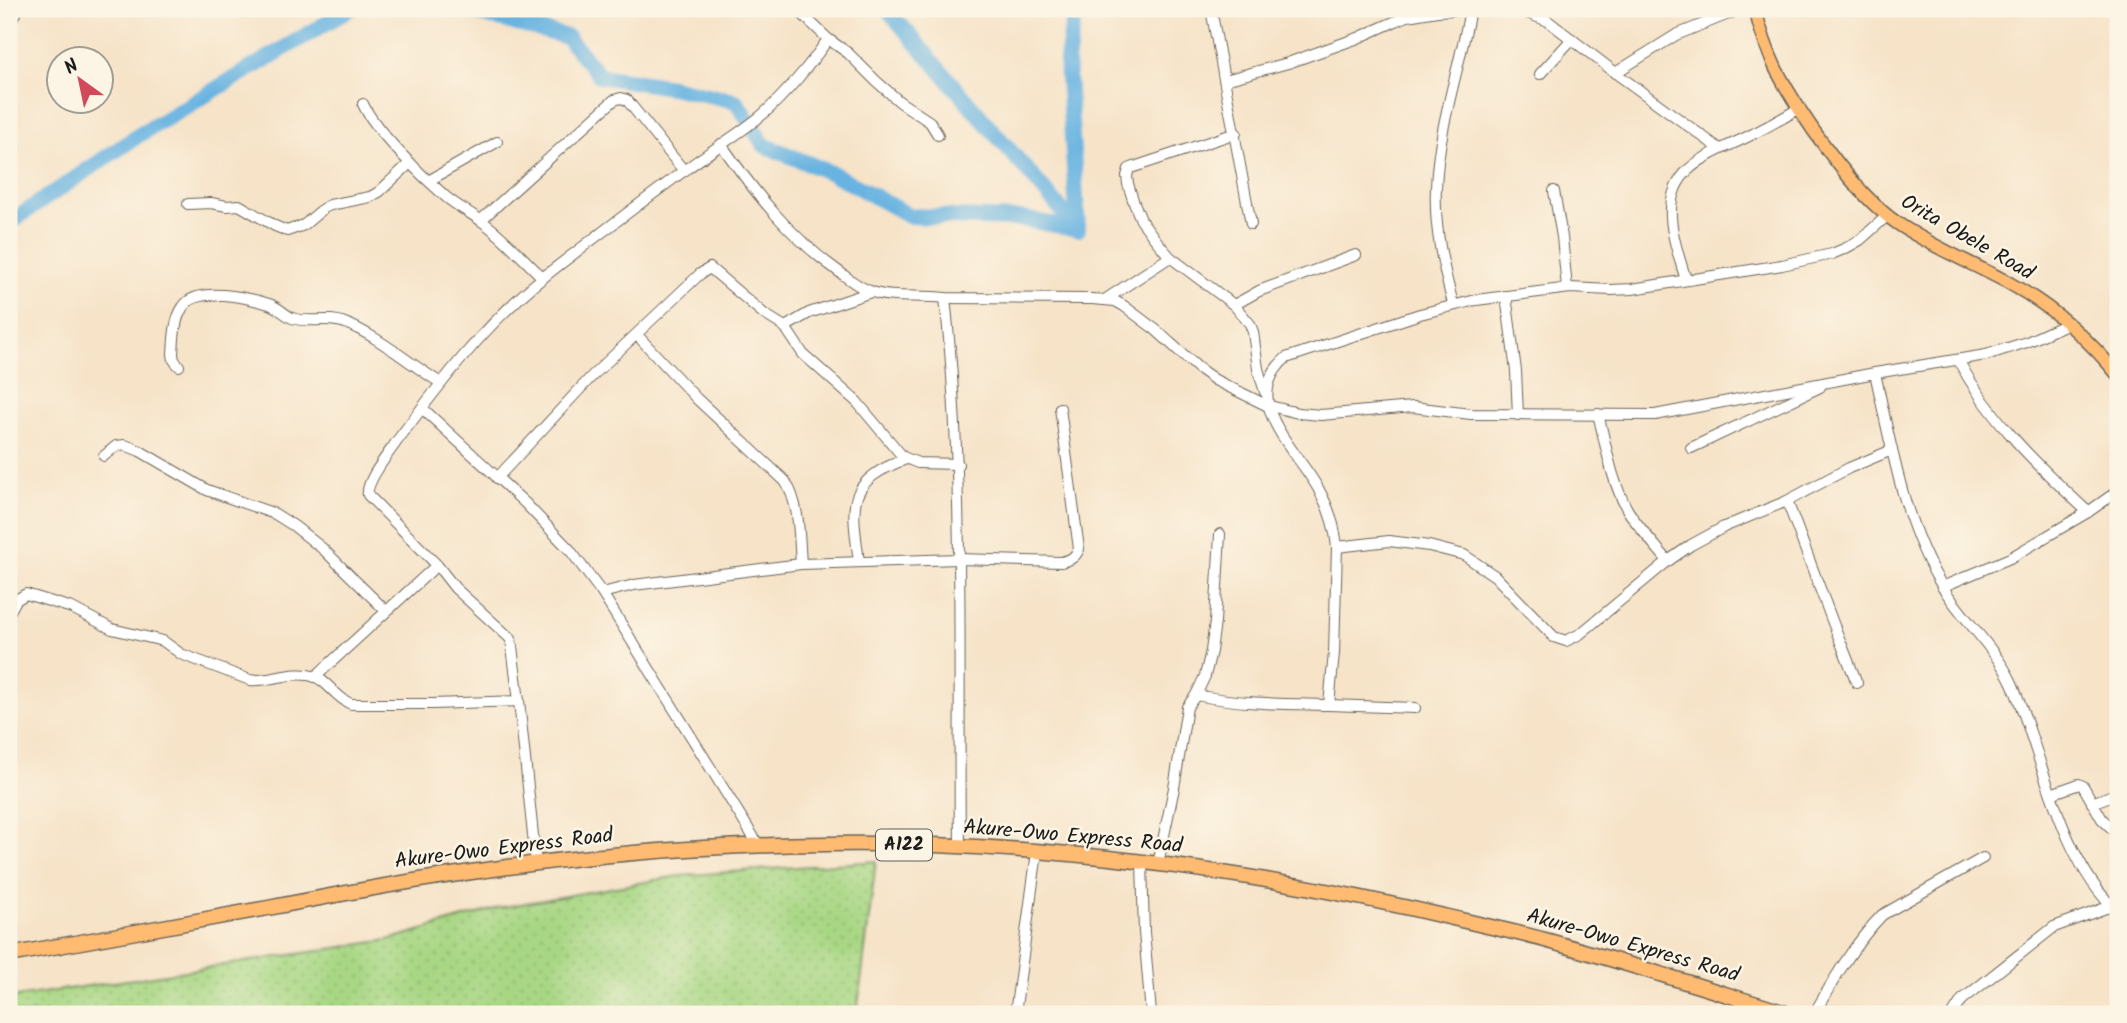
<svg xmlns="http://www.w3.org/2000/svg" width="2127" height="1023" font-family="Kalam,sans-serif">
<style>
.grass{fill:url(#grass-dots);stroke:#627a50;stroke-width:2}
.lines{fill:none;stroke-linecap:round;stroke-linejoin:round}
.river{stroke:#68b3e1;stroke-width:16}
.minor-casing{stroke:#686258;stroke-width:12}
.major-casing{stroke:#686258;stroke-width:15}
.highway-casing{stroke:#686258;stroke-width:17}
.minor{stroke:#fff;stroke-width:10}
.major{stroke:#febb71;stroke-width:12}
.highway{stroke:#febb71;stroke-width:14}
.labels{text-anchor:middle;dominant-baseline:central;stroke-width:5;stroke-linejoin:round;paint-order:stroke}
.shield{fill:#fcf5e5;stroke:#5f5d58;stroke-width:2}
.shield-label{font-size:19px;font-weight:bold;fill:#1c1c1c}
.street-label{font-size:21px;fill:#1c1c1c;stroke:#fcf5e5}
</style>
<defs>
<pattern id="grass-dots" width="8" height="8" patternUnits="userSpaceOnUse" patternTransform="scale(1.75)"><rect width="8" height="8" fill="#a8d784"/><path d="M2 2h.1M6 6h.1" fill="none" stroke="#90b871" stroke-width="1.8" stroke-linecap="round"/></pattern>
</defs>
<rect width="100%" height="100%" fill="#fcf5e5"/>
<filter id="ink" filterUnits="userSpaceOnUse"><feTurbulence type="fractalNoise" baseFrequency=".0143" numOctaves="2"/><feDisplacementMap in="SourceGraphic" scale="14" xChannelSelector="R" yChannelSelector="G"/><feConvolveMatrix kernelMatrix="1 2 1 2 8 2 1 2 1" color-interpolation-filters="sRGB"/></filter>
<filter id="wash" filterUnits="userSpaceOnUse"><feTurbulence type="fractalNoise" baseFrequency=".00686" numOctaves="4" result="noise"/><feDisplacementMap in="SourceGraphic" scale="28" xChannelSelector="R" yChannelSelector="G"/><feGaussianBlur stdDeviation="1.57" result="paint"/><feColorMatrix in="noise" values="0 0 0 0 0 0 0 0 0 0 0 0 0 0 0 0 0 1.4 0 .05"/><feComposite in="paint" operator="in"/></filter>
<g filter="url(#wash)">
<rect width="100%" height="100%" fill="#f6e3c8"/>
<polygon class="grass" points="876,861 857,1014 9,1014 9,998 388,940 498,908 678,876"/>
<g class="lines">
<g class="river">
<polyline points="461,9 567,37 600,76 671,87 736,101 764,145 836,175 910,216 1022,219 1078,229 1067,61 1075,9"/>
<polyline points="887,9 1078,229"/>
<polyline points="9,223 139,135 350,9"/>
</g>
</g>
</g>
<g filter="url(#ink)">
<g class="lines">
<g class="minor-casing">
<g id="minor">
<polyline points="797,9 828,39 848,53 876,81 900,102 930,122 938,135"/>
<polyline points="1211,9 1251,224"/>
<polyline points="9,21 19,9"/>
<polyline points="1615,73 1676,35 1741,9"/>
<polyline points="1540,74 1572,39"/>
<polyline points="1225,80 1288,63 1358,38 1407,16 1437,11 1470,9 1522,11 1548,21 1621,77 1720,149"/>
<path d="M363,104c12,27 60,73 83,93 12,10 25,16 37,25 22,16 40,37 60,56"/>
<polyline points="1236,133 1134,167 1129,169 1127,176 1128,184 1134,203 1141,220 1155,239 1170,257 1234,305 1250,324 1253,332 1258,369 1265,392"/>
<path d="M721,144c33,48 68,92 117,127 10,7 20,16 32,20 21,9 51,3 75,7l147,1 23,2 9,5 32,24 42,38 17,12 51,25 32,8 23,2 92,-8 58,7 184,1 220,-42 111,-18 41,-13 42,-19"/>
<polyline points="430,180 497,142"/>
<polyline points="1554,191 1562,237 1567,288"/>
<polyline points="188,204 211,203 227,206 239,205 275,226 287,231 304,225 324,208 330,205 370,197 379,192 410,163"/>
<polyline points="481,220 614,100 621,98 627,100 684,171"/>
<path d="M1686,280c-6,-20 -14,-42 -15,-63 -3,-50 39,-62 76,-80 18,-9 36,-19 53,-29"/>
<polyline points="1506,296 1516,371 1518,415"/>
<path d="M945,298c20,183 13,366 15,549"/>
<polyline points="1106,299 1170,257"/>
<path d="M1453,304c-10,-38 -19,-76 -17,-116 2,-61 24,-120 34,-179"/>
<polyline points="1234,305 1259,291 1356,255"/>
<polyline points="785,327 809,313 871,292"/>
<path d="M637,335l60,64 88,82c15,23 14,56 16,83"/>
<path d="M1958,360c33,61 80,106 130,152"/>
<path d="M179,366l-5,-6 -1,-6c1,-15 1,-34 10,-47 13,-22 66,-9 86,-3 9,3 15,10 23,14 16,6 36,-2 53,5 33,13 65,41 96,60"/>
<path d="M1875,373c16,71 29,154 69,216 19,30 54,63 68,94 30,70 48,178 106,229"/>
<polyline points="422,408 525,503 570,550 602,593 759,846"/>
<path d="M1598,414c8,31 13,66 29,95 11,18 27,35 41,52"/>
<polyline points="1691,448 1820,387"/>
<polyline points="104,456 116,446 125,445 140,451 207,490 275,514 294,526 323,549 386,611"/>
<polyline points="497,478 592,376 700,274 710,268 764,314 785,327 803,354 857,402 903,457 918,463 958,464"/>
<polyline points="1787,501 1833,623 1857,683"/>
<polyline points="1337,547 1389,541 1429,546 1464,555 1495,576 1554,637 1566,641 1580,634 1668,561 1691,545 1724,527 1787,501 1849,468 1892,450"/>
<path d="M859,562c-7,-57 -15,-80 47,-103"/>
<polyline points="1942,587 2010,558 2088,512 2118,491"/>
<path d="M602,593l32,-8 167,-21 158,-5 102,3c9,-2 14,-4 18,-13l-19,-141"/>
<path d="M9,613l7,-13 10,-6 46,14 40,21 51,12 18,13 69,26c21,2 44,-11 66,-3 13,6 20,21 35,27h82l86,-3"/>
<polyline points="315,677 437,565"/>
<path d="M1196,695c43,9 88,9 133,10l5,-52 3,-106c-2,-20 -8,-39 -18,-57 -22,-41 -82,-89 -33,-132l134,-44 56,-14 94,-12 41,2 21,-1 150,-24 50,-11 14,-6 14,-8 27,-24"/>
<polyline points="1329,705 1415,708"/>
<polyline points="2051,794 2079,784 2083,786 2102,819 2118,834"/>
<polyline points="2092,803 2118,793"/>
<polyline points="1142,862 1144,932 1151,1014"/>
<path d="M536,864l-17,-163 -8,-62 -56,-51 -18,-23 -69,-70c-3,-13 21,-42 29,-54 44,-59 90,-119 148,-165 46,-36 93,-71 140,-106 25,-19 53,-35 77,-55 22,-19 50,-52 66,-76"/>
<polyline points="1158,864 1174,788 1187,707 1196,695 1205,676 1211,651 1215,622 1220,534"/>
<polyline points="1015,1014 1037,852"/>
<path d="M1814,1014c20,-35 40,-70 68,-99l101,-57"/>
<polyline points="1953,1014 1962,1000 2054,927 2111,906"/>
</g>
</g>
<g class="major-casing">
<path id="major" d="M1755,9c5,20 12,41 21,60 24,46 78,125 121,154 35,24 75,40 112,60 44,24 78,54 109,92"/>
</g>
<g class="highway-casing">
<path id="highway" d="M9,955c86,-16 173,-31 259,-47 77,-15 155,-30 233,-40 107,-15 217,-23 326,-24 212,-3 424,26 630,75 29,7 59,13 88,21 82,23 163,49 244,74"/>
</g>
<use href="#minor" class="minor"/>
<use href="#major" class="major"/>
<use href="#highway" class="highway"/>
</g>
</g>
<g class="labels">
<rect class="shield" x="876" y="829.5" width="56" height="31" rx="5"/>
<g class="shield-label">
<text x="904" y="845">A122</text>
</g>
<g class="street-label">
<text transform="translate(1967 238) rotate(30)">Orita Obele Road</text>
<text transform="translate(1073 837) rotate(5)">Akure-Owo Express Road</text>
<text transform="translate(504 849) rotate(-7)">Akure-Owo Express Road</text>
<text transform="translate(1633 946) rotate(16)">Akure-Owo Express Road</text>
</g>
</g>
<rect width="2127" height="1023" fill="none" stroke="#fcf5e5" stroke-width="35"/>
<g transform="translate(80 80) rotate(327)"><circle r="33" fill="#fcf5e5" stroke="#a29e95" stroke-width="2"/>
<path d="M0-5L12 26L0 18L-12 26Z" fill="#d1495b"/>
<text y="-10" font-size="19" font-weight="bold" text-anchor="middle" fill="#1c1c1c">N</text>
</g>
</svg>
